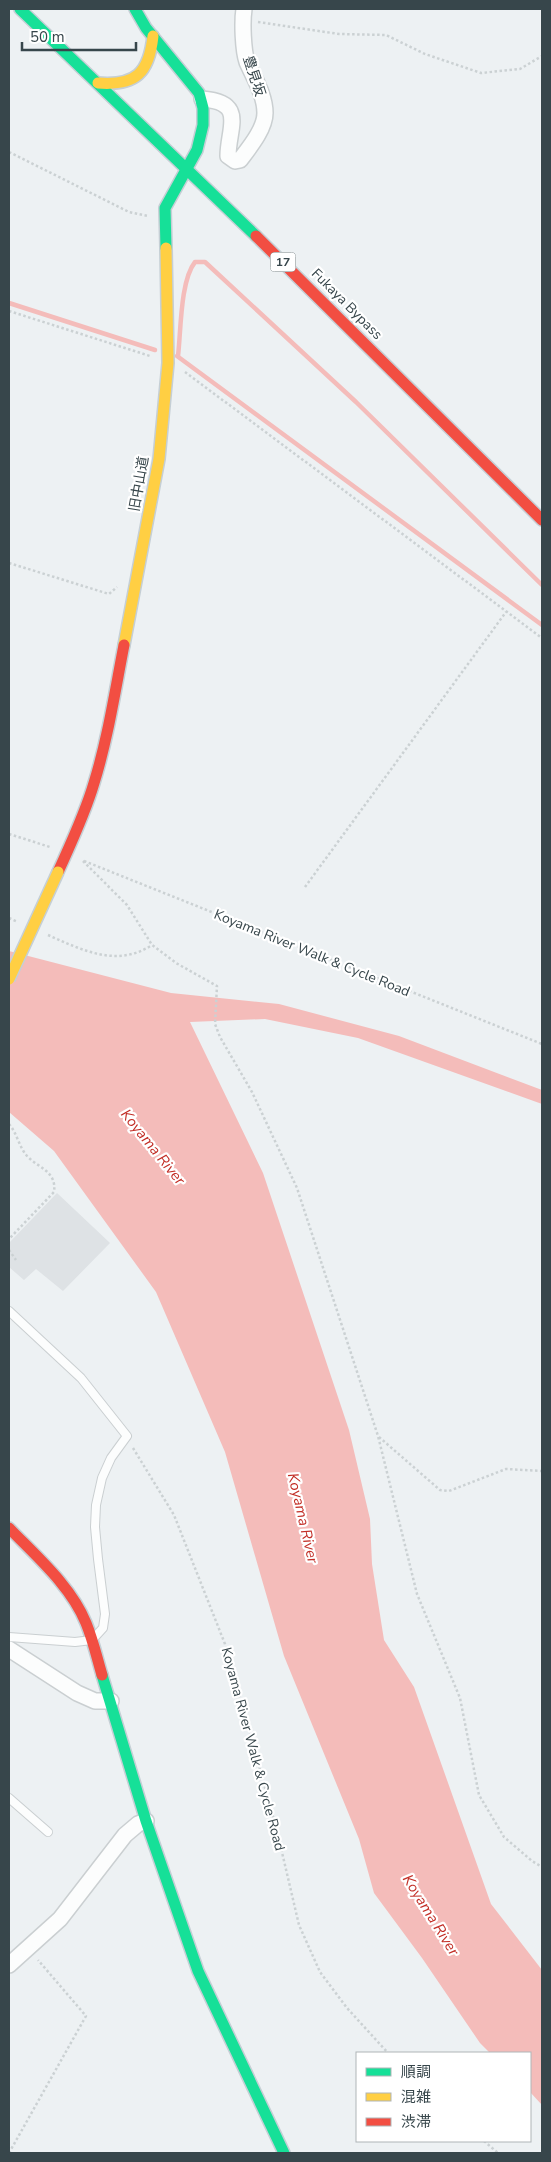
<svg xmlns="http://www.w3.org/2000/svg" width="551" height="2162" font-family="'Nunito Sans','Noto Sans JP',sans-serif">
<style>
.parking{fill:#dee2e5}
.water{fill:#f4bcba}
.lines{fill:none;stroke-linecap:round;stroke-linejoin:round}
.stream{stroke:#f4bcba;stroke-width:4.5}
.lane-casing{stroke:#cacfd1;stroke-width:10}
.street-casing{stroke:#cacfd1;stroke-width:18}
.fast-casing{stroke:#c5cfd5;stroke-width:14}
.slow-casing{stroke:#c5cfd5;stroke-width:14}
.jam-casing{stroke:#c5cfd5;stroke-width:14}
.path{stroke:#cbd1d3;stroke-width:2.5;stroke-dasharray:2.5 2.5;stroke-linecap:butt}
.lane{stroke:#fcfdfd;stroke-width:8}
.street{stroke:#fcfdfd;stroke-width:15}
.fast{stroke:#16e098;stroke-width:11}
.slow{stroke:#ffcf43;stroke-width:11}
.jam{stroke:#f24e42;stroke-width:11}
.slow-bridge-casing{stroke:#c5cfd5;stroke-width:14;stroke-linecap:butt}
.slow-bridge{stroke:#ffcf43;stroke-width:11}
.labels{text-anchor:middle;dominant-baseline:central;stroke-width:4.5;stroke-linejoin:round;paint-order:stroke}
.shield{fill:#fff;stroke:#737e81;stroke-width:1}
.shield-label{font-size:12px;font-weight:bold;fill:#37464b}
.street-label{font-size:14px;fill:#37464b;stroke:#fff}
.water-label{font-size:15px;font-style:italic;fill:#c22d25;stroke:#fff}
</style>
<rect width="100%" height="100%" fill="#edf1f3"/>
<polygon class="parking" points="57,1193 110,1243 63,1291 36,1269 24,1280 9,1267 9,1243"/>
<polygon class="water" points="9,951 171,993 279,1004 399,1036 542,1090 542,1104 358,1038 265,1019 190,1022 263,1173 349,1430 370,1519 372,1564 384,1640 414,1687 491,1904 542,1970 542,2105 530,2092 530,2053 490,2053 480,2043 422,1958 374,1893 359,1839 284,1656 225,1452 156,1292 54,1151 9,1112"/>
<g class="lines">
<g class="stream">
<polyline points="9,303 155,350"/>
<polyline points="177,356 542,625"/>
<path d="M178,356c3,-24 2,-75 17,-94h10l151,140 186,183"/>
</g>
<g class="lane-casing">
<g id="lane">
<polyline points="9,1311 81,1378 127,1436 111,1458 102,1478 96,1505 95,1527 98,1559 105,1614 103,1628 92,1640 75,1642 9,1637"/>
<polyline points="9,1798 48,1832"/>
</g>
</g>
<g class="street-casing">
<g id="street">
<path d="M202,99c45,3 26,29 26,57l7,5 5,-1c9,-12 25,-31 25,-47 0,-18 -11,-35 -18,-51 -4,-12 -5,-40 -3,-53"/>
<polyline points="9,1649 77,1693 95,1701 111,1701"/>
<polyline points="9,1965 60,1919 125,1835 138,1824 146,1821"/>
</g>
</g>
<g class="fast-casing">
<g id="fast">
<polyline points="20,9 256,236"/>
<polyline points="135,9 146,28 199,93 203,108 203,125 197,150 165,208 166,248"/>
<polyline points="102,1675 146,1821 198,1971 284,2153"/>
</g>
</g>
<g class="slow-casing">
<g id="slow">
<path d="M98,83c38,3 51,-10 55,-47"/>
<polyline points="124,645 159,459 168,363 166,248"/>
</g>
</g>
<g class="jam-casing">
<g id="jam">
<polyline points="256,236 542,520"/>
<path d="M58,872c13,-29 27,-58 36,-89 14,-45 21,-92 30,-138"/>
<path d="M9,1528c27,28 62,58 77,95 7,17 11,35 16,52"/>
</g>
</g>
<g class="path">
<polyline points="258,22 339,34 386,35 425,54 481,73 520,69 542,56"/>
<polyline points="9,152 129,212 148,216"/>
<polyline points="9,311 150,356"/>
<polyline points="185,372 542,638"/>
<polyline points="9,563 109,594 117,587"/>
<polyline points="9,834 50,847"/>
<polyline points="83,861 127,905 152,945 176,963 217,986 215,1024 220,1037 252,1092 297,1188 378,1436 417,1594 460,1698 479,1795 504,1837 532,1861 542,1867"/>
<polyline points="84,861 542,1044"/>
<polyline points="305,887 506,612"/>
<polyline points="9,918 18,922"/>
<path d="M48,935c34,15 69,33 104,10"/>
<path d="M9,1124c8,9 10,23 18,32 11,12 30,15 27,36l-45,47"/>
<polyline points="9,1250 16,1260"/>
<polyline points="379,1437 440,1490 449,1491 506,1469 542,1471"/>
<polyline points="133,1448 174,1515 225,1644 277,1831 299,1925 320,1972 347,2008 388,2053"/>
<polyline points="484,2141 498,2153"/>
<polyline points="9,2153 86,2016 38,1960"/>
</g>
<use href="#lane" class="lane"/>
<use href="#street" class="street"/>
<use href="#fast" class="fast"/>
<use href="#slow" class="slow"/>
<use href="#jam" class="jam"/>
<g class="slow-bridge-casing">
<polyline id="slow-bridge" points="9,979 58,872"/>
</g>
<use href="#slow-bridge" class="slow-bridge"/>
</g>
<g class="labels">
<rect class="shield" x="270.5" y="252.5" width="25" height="19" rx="4"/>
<g class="shield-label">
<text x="283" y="262">17</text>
</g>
<g class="street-label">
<text transform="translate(254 76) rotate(72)">豊見坂</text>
<text transform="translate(347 304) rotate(45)">Fukaya Bypass</text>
<text transform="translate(139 484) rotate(-80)">旧中山道</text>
<text transform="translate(312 953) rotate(22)">Koyama River Walk &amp; Cycle Road</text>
<text transform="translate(253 1749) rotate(75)">Koyama River Walk &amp; Cycle Road</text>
</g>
<g class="water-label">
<text transform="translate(153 1147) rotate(51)">Koyama River</text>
<text transform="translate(303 1518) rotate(77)">Koyama River</text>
<text transform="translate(431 1915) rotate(58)">Koyama River</text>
</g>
</g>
<rect width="551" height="2162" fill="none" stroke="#37464b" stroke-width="20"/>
<rect x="356" y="2052" width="175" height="90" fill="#ffffff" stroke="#afb5b7"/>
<rect x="366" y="2068" width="25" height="8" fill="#16e098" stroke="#afb5b7"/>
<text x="401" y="2077" font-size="15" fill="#37464b">順調</text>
<rect x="366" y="2093" width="25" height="8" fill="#ffcf43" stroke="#afb5b7"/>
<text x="401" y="2102" font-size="15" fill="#37464b">混雑</text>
<rect x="366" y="2118" width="25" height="8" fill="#f24e42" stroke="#afb5b7"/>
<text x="401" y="2127" font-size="15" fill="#37464b">渋滞</text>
<path d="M22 42v8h114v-8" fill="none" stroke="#37464b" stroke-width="2.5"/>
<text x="30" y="42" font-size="15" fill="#37464b" stroke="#ffffff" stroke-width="4" paint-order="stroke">50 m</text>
</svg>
